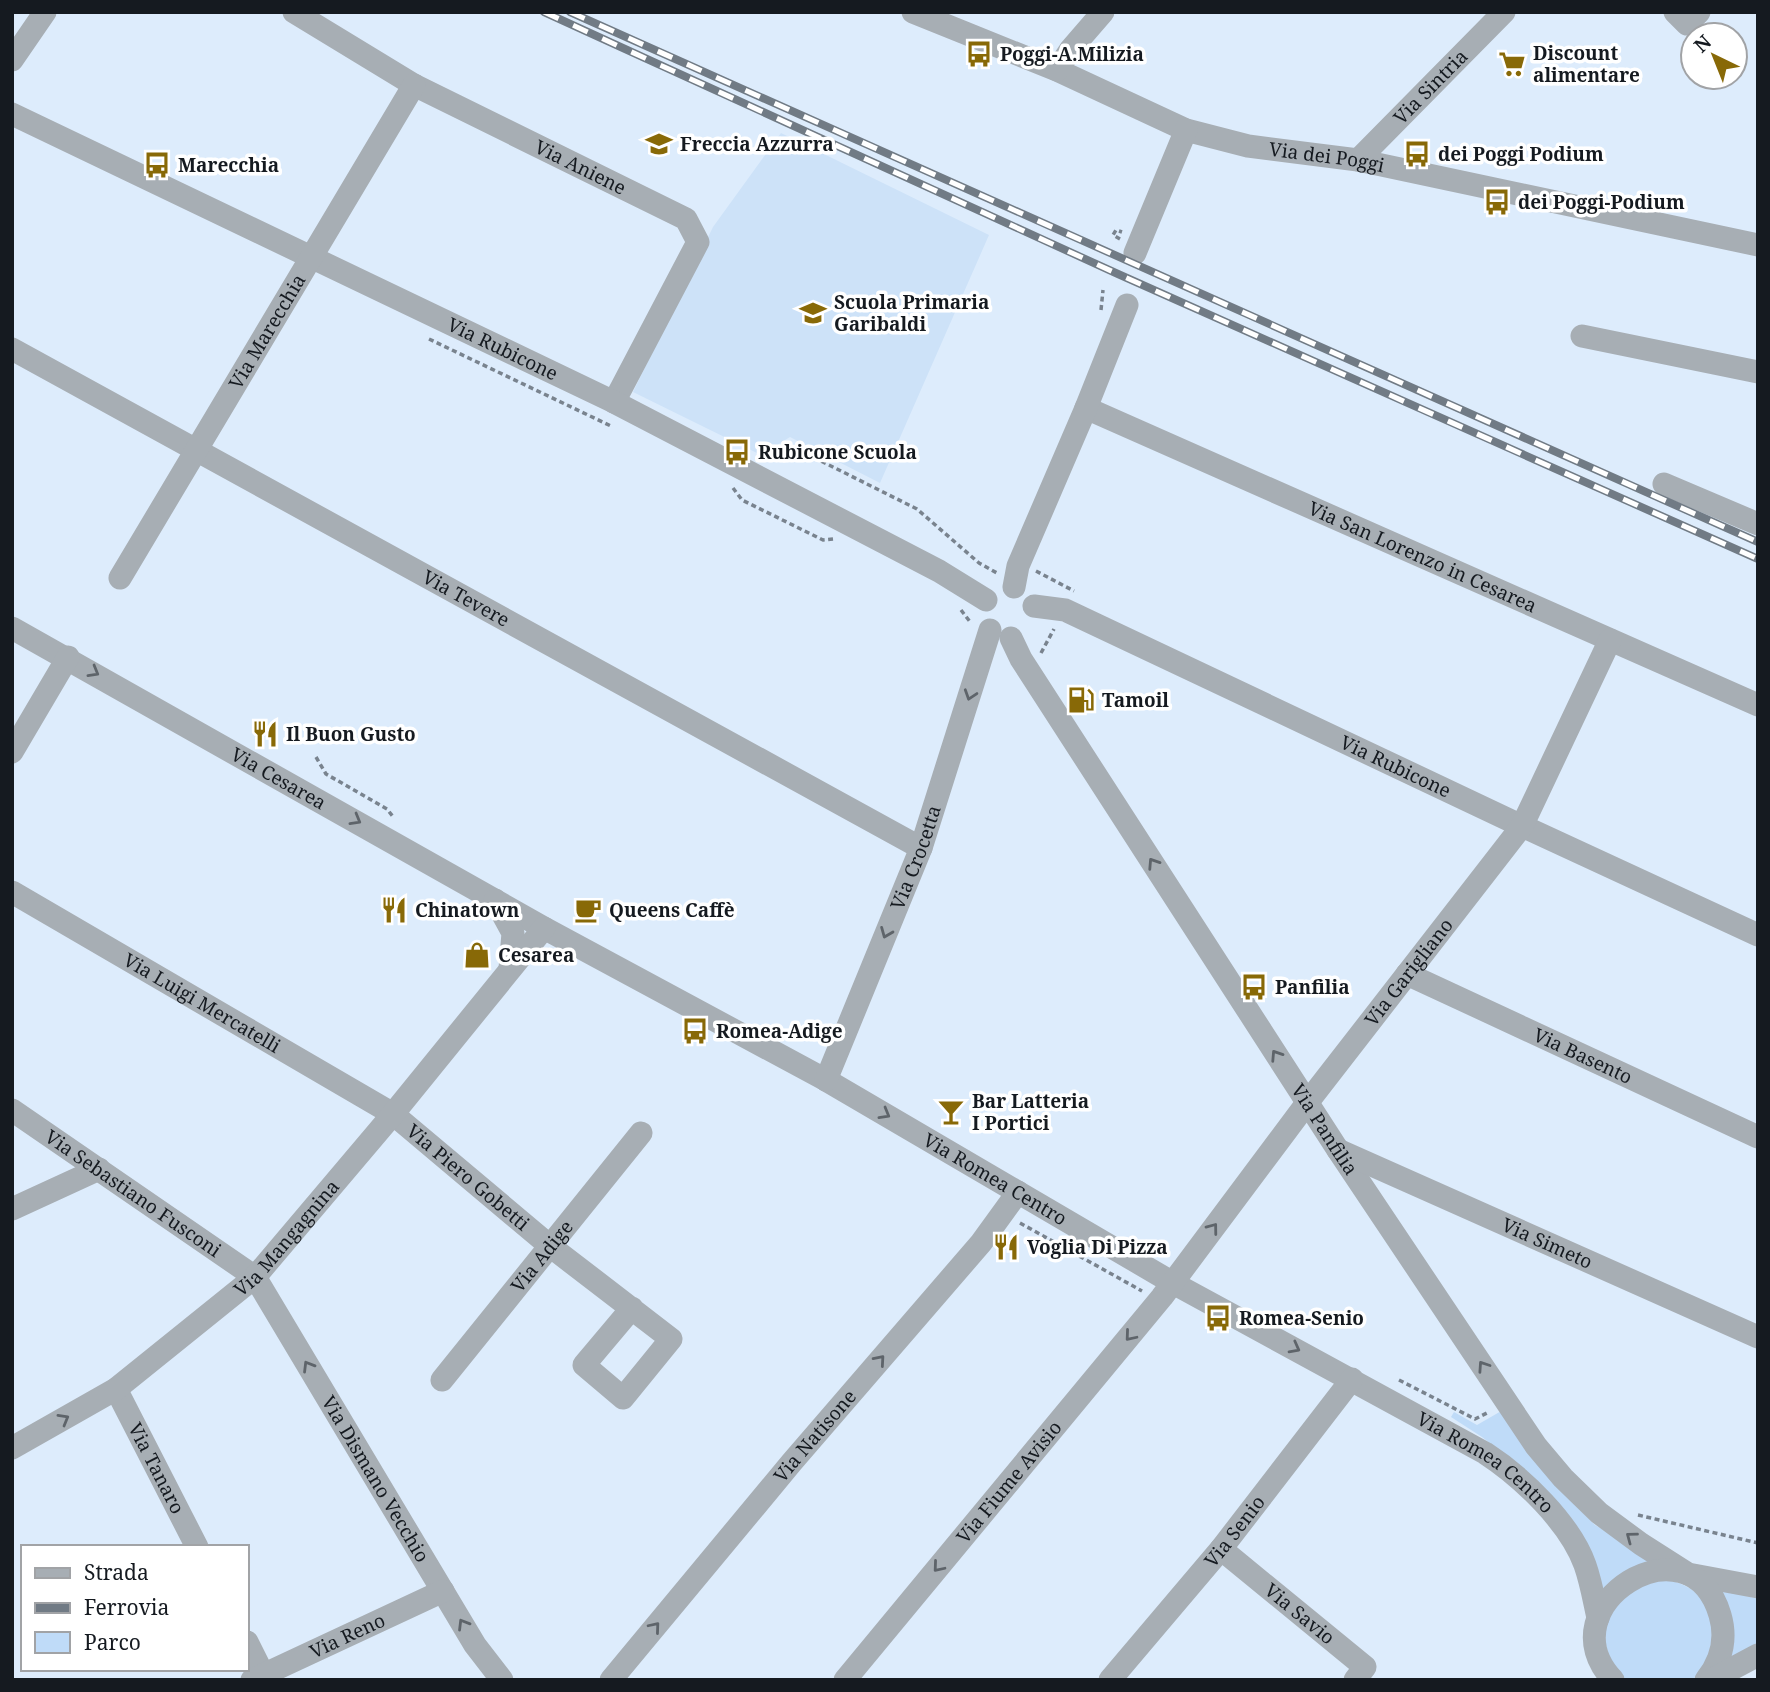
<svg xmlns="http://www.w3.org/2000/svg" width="1770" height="1692" font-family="'Noto Serif',serif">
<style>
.built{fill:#cde2f8}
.green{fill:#bfdbf8}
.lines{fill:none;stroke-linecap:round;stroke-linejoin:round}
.path{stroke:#79838e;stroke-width:3.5;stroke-dasharray:5 3.5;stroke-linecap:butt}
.minor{stroke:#a7aeb4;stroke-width:23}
.rail-casing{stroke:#717b85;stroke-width:8}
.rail{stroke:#fff;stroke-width:5;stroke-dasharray:16;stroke-linecap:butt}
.oneway{stroke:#5e646a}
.labels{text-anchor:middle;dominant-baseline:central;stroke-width:7;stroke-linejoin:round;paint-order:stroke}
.poi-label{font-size:19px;font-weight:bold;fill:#151a20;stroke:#fff;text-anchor:start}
.street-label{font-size:19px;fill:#151a20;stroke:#fff}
</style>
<rect width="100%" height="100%" fill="#ddecfc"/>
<polygon class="built" points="781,133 989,235 880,483 790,437 761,455 633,392 713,227"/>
<g class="green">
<polygon points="1503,1410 1575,1505 1595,1525 1660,1563 1601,1597 1511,1460 1482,1437 1451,1417 1454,1412 1477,1425"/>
<path d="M1665,1579c28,7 42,17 47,47 2,13 3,19 -4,31 -4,8 -8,17 -16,23h-66c-28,-27 -28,-65 2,-91 8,-6 27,-7 37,-10z"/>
<path d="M1712,1587l46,12v47l-28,13c8,-33 1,-45 -18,-72z"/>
</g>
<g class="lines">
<g class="path">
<polyline points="1120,239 1113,235 1116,230 1122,232"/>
<polyline points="1101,310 1103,290"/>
<polyline points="429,339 611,426"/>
<polyline points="767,459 795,448 917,509 979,563 997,573"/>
<polyline points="733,488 742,500 823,540 833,539"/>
<polyline points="1036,571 1074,591"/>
<polyline points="961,610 971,623"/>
<polyline points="1041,653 1054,629"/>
<polyline points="316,757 326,774 387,809 394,818"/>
<polyline points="1020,1223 1142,1291"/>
<polyline points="1399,1380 1475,1419 1489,1412"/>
<polyline points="1638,1515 1758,1543"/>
</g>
<g class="minor">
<path id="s1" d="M294,12l120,73 272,134 12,23 -84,160"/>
<path id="s2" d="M913,12l144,58 129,60 62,16 110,14 400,85"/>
<polyline points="1675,12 1687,24 1699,12"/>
<polyline points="12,60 45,12"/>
<polyline points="1057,70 1071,49 1103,12"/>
<path id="s3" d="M12,114l602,288 325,169 47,29"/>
<path id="s4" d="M1358,160l146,-148"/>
<polyline points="1135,253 1186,130"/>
<polyline points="1582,336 1758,372"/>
<path id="s5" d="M12,349l909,499"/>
<path id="s6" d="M1086,408l672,297"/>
<polyline points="1664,484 1758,524"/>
<path id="s7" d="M120,578l294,-493"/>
<polyline points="1014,587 1018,566 1086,408 1127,305"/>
<path id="s8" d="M1034,606l31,4 457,216 236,109"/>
<path id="s9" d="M12,628l532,300 282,152 347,203 312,170c37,24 85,70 100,112 6,17 9,35 13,53"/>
<path id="s10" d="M1011,638l10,21 317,491 198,296 27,32 36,35 42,31 47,30 70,13"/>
<polyline points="12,752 68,657"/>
<path id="s11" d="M12,892l381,222 157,132 121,93 -48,59 -39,-33 48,-57"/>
<polyline points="495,900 513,933 510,969"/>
<path id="s12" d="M1407,974l351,163"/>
<path id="s13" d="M826,1080l95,-232 69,-218"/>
<path id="s14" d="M12,1110l243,167 220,368 27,35"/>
<path id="s15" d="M1338,1150l420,187"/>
<polyline points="12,1209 99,1169"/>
<path id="s16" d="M442,1380l199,-247"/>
<path id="s17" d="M116,1389l81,158"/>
<path id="s18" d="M12,1448l104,-59 139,-112 138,-163 151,-186"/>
<path id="s19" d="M1221,1549l144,118 -10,13"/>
<polyline points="247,1642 266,1680"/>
<path id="s20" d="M252,1680l191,-89"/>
<path id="s21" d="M611,1680l181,-218 189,-219 37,-51"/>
<path id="s22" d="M845,1680l317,-383 145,-194 215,-277 88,-186"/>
<path id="s23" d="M1110,1680l111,-131 131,-170"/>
<path d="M1613,1680c-70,-74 77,-167 107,-65 7,24 2,45 -14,65"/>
<polyline points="1711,1680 1758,1655"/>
</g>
<g class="rail-casing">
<g id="rail">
<polyline points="544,12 1118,274 1758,559"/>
<polyline points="570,12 1758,542"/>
</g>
</g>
<use href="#rail" class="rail"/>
</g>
<defs><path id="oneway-chevron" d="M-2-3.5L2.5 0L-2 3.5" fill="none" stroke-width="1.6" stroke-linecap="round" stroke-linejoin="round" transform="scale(1.75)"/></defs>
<g class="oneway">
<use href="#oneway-chevron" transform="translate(94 672) rotate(30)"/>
<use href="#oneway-chevron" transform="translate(970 695) rotate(108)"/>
<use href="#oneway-chevron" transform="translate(356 820) rotate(30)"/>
<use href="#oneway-chevron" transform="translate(1153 863) rotate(-123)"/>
<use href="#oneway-chevron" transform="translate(886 933) rotate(112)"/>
<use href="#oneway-chevron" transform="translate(1276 1055) rotate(-123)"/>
<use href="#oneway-chevron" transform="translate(885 1114) rotate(30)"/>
<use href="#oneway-chevron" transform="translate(1213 1228) rotate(-53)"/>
<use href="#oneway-chevron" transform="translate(1130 1336) rotate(130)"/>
<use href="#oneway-chevron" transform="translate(1295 1348) rotate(28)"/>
<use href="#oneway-chevron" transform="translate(880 1360) rotate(-49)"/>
<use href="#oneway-chevron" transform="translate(308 1366) rotate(-121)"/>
<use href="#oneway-chevron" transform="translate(1483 1366) rotate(-124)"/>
<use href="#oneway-chevron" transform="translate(64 1419) rotate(-30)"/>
<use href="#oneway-chevron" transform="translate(1631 1537) rotate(-143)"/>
<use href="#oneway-chevron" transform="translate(938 1567) rotate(130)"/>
<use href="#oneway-chevron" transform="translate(463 1624) rotate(-121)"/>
<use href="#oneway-chevron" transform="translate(655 1627) rotate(-50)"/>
</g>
<defs>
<g id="bus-bare" transform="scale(2.1)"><path d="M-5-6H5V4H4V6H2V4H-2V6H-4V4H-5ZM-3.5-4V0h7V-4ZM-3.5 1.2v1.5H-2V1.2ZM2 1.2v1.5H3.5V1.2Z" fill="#886907" stroke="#fff" stroke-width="2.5" paint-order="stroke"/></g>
<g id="supermarket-bare" transform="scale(2.1)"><path d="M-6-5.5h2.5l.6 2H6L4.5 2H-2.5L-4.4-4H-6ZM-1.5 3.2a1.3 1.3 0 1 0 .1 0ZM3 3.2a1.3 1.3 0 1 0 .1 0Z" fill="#886907" stroke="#fff" stroke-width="2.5" paint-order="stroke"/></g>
<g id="school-bare" transform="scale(2.1)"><path d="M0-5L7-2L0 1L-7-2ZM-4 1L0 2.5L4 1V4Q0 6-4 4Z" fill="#886907" stroke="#fff" stroke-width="2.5" paint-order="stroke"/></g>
<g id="fuel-bare" transform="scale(2.1)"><path d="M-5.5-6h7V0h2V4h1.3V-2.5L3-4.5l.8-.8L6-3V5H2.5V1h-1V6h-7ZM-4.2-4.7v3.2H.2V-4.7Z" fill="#886907" stroke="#fff" stroke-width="2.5" paint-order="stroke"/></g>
<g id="restaurant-bare" transform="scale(2.1)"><path d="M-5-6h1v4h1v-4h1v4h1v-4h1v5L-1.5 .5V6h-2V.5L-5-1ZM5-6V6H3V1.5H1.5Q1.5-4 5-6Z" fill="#886907" stroke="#fff" stroke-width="2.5" paint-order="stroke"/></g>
<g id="cafe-bare" transform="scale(2.1)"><path d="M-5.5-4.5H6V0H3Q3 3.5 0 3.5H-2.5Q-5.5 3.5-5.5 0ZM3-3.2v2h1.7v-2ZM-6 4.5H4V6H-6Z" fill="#886907" stroke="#fff" stroke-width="2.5" paint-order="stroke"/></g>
<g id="shop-bare" transform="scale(2.1)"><path d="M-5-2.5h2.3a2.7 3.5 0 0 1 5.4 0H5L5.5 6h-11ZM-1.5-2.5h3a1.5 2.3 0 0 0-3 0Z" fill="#886907" stroke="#fff" stroke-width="2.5" paint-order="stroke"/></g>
<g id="bar-bare" transform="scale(2.1)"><path d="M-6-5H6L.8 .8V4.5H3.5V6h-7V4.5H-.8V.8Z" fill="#886907" stroke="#fff" stroke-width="2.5" paint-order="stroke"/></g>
</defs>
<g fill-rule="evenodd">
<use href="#bus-bare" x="979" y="54"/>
<use href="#supermarket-bare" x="1512" y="64"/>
<use href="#school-bare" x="659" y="144"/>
<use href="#bus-bare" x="1417" y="154"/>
<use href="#bus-bare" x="157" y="165"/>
<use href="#bus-bare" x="1497" y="202"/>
<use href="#school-bare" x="813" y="313"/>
<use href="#bus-bare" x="737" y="452"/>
<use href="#fuel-bare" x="1081" y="700"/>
<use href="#restaurant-bare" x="265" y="734"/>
<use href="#restaurant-bare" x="394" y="910"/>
<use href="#cafe-bare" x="588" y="910"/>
<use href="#shop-bare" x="477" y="955"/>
<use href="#bus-bare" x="1254" y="987"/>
<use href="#bus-bare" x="695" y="1031"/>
<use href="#bar-bare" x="951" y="1112"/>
<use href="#restaurant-bare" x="1006" y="1247"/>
<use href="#bus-bare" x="1218" y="1318"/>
</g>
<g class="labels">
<g class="poi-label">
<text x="1533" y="53">Discount<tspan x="1533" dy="22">alimentare</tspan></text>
<text x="1000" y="54">Poggi-A.Milizia</text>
<text x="680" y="144">Freccia Azzurra</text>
<text x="1438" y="154">dei Poggi Podium</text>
<text x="178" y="165">Marecchia</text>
<text x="1518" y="202">dei Poggi-Podium</text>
<text x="834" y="302">Scuola Primaria<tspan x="834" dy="22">Garibaldi</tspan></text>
<text x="758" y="452">Rubicone Scuola</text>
<text x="1102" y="700">Tamoil</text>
<text x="286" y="734">Il Buon Gusto</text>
<text x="415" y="910">Chinatown</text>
<text x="609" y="910">Queens Caffè</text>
<text x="498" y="955">Cesarea</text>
<text x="1275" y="987">Panfilia</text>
<text x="716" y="1031">Romea-Adige</text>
<text x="972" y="1101">Bar Latteria<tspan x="972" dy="22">I Portici</tspan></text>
<text x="1027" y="1247">Voglia Di Pizza</text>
<text x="1239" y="1318">Romea-Senio</text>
</g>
<g class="street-label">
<text stroke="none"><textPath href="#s4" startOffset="103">Via Sintria</textPath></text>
<text stroke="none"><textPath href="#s2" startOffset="441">Via dei Poggi</textPath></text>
<text stroke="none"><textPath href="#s1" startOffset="326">Via Aniene</textPath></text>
<text stroke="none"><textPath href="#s7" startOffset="287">Via Marecchia</textPath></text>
<text stroke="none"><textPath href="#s3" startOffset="544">Via Rubicone</textPath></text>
<text stroke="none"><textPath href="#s6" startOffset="368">Via San Lorenzo in Cesarea</textPath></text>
<text stroke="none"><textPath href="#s5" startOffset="518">Via Tevere</textPath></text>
<text stroke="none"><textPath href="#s8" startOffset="397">Via Rubicone</textPath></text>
<text stroke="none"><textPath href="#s9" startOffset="306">Via Cesarea</textPath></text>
<text stroke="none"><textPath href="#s13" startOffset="240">Via Crocetta</textPath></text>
<text stroke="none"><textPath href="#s22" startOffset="905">Via Garigliano</textPath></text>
<text stroke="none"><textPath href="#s11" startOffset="220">Via Luigi Mercatelli</textPath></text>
<text stroke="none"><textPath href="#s12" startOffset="194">Via Basento</textPath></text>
<text stroke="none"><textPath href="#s10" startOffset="583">Via Panfilia</textPath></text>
<text stroke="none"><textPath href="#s11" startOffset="539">Via Piero Gobetti</textPath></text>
<text stroke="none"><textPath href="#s9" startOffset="1127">Via Romea Centro</textPath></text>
<text stroke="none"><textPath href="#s14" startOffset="147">Via Sebastiano Fusconi</textPath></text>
<text stroke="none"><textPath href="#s18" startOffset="348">Via Mangagnina</textPath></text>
<text stroke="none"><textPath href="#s15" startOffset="229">Via Simeto</textPath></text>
<text stroke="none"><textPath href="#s16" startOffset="159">Via Adige</textPath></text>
<text stroke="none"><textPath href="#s21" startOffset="318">Via Natisone</textPath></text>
<text stroke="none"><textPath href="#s9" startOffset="1694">Via Romea Centro</textPath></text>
<text stroke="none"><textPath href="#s17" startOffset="89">Via Tanaro</textPath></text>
<text stroke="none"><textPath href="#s14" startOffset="530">Via Dismano Vecchio</textPath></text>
<text stroke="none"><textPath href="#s22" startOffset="257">Via Fiume Avisio</textPath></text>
<text stroke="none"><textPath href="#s23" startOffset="194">Via Senio</textPath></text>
<text stroke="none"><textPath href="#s19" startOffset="102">Via Savio</textPath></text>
<text stroke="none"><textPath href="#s20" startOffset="105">Via Reno</textPath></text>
</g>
</g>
<rect width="1770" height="1692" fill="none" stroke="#151a20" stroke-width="28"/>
<rect x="21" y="1545" width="228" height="126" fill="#ffffff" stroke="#a1a3a6" stroke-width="2"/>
<rect x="35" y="1568" width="35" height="10" fill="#a7aeb4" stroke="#a1a3a6" stroke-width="2"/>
<text x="84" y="1580" font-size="21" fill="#151a20">Strada</text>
<rect x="35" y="1603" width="35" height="10" fill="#717b85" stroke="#a1a3a6" stroke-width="2"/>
<text x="84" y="1615" font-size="21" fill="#151a20">Ferrovia</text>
<rect x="35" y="1632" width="35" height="21" fill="#bfdbf8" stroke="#a1a3a6" stroke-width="2"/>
<text x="84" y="1650" font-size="21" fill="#151a20">Parco</text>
<g transform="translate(1714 56) rotate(317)"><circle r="33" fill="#ffffff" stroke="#a1a3a6" stroke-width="2"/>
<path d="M0-5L12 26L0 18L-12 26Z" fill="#886907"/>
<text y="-10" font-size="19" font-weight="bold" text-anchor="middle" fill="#151a20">N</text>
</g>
</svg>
